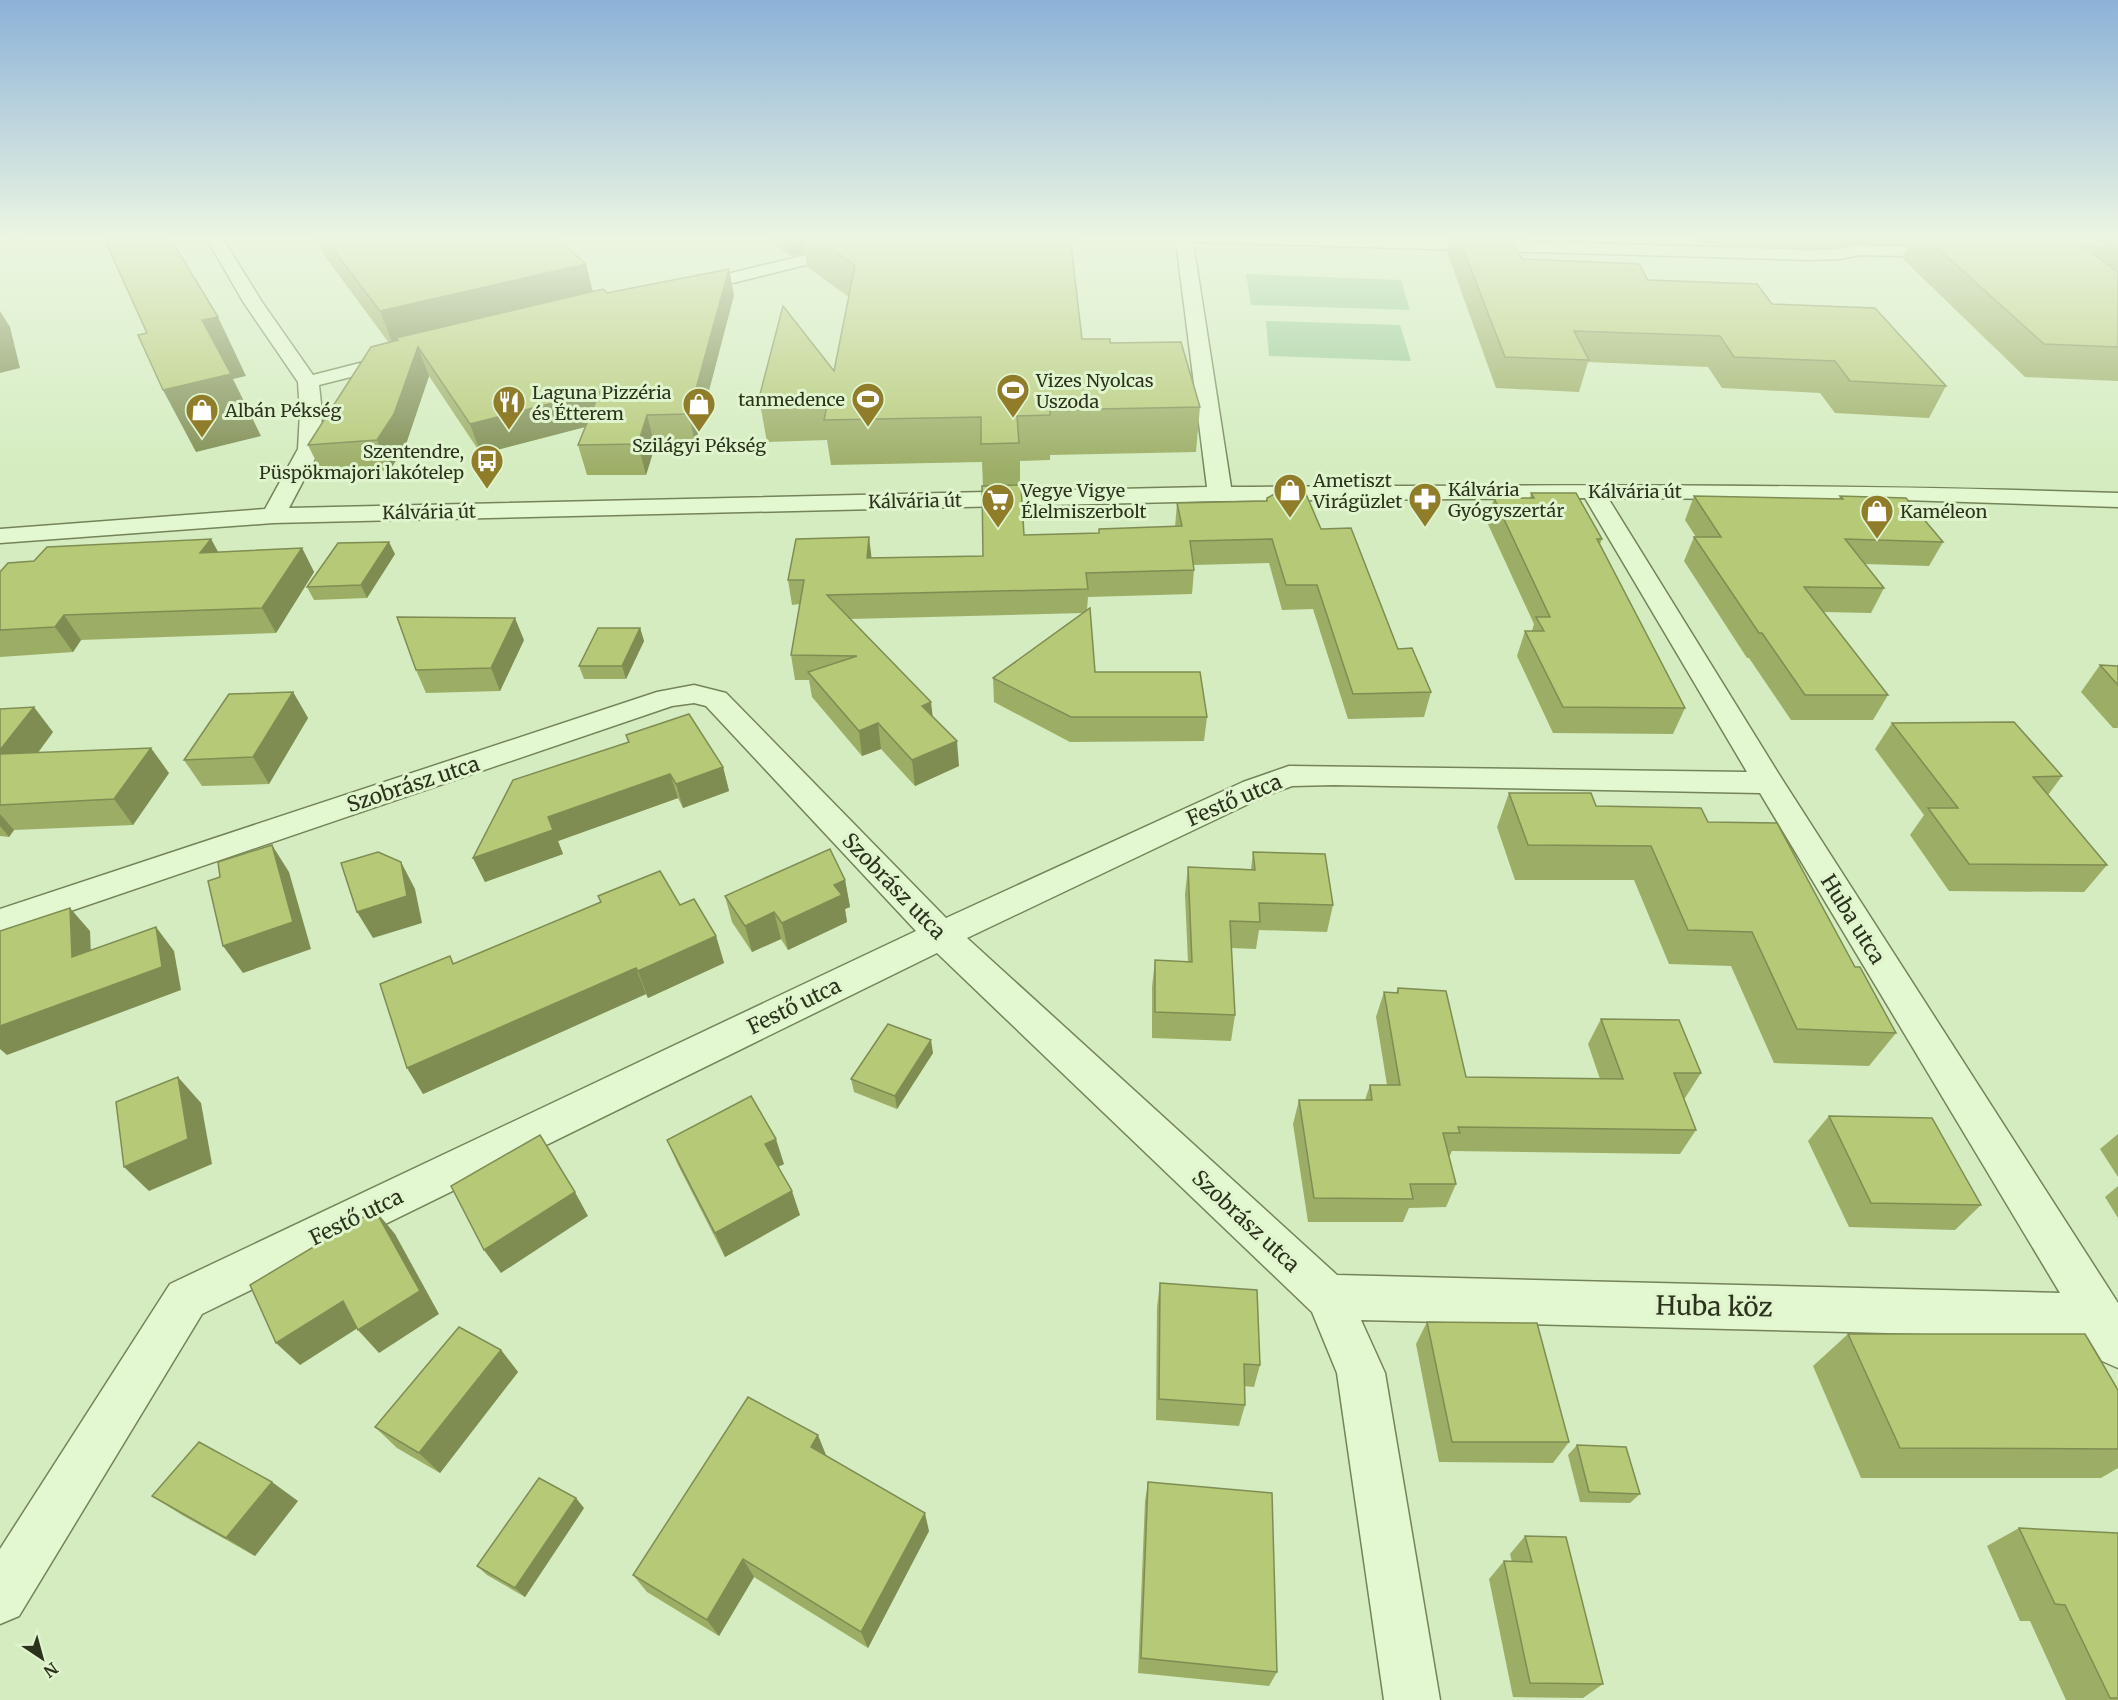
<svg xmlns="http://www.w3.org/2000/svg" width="2118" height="1700" font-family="Merriweather,serif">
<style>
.green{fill:#97c994}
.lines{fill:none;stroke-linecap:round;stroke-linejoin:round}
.minor-casing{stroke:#748458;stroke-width:3}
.minor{fill:#e3f7d1;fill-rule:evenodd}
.wall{fill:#9cad65}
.shaded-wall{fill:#7f8d53}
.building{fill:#b5c976;stroke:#7f8d53;stroke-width:1.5}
.labels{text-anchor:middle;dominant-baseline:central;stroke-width:6;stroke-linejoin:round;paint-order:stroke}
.far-poi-label{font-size:18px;fill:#2c331c;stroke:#e0f4ce;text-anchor:start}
.far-street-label{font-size:18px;fill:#2c331c;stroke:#e0f4ce}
.street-label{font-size:21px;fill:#2c331c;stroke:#e0f4ce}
.near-street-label{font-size:26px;fill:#2c331c;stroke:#e0f4ce}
</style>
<rect width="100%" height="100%" fill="#d4ecbf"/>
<g class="green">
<polygon points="1246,274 1401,280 1410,310 1251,305"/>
<polygon points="1266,321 1400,325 1411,361 1269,356"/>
</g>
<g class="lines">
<g class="minor-casing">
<g id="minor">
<path d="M205,236h16l41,66 51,73 86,-22 7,2 3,4 -3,4 -87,22 3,28 -2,36 -31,59 918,-21 -31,-246 -9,-2 -2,-3h185l461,14 29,-1 20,-4 96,3 2,4 -2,4 -6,1 -90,-2 -20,4 -29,1 -618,-18 38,245c296,-2 591,-4 887,6v14l-214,-7 -296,-2 172,278 338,527v65l-16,-7 -14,-23 -727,-18 24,53 55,327h-56l-47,-327 -25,-61 -375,-359 -735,361 -183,302 -19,8v-75l170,-265 746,-353 -210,-225 -12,-3 -22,3 -672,229v-26l657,-217 37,-7 32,8 220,225 297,-136 46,-16 458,6 -162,-274 -365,3 -947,22 -273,20v-14l265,-20 33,-60 2,-36 -2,-31 -54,-79zM1334,785l426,8 300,500 -723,-18 -370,-337 298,-142 27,-10z"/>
<polygon points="884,236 914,236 912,239 688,294 682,293 679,289 682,285"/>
</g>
</g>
<use href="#minor" class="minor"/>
</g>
<g class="wall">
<polygon points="315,236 555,236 593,291 607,293 734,295 695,444 655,446 646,475 587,475 578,445 585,427 481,454 429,376 406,444 390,470 323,476 308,445 389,343 321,251"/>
<polygon points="762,236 1093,236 1070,242 1082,339 1110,343 1200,407 1196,452 1050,455 1050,460 1020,461 1020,485 1024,535 1099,533 1099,529 1175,527 1177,503 1266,501 1267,498 1321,529 1398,649 1431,692 1424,717 1348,719 1313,609 1282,610 1269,563 1193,565 1194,570 1192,594 1088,597 1087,610 1095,672 1207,717 1204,741 1070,742 994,702 993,678 1083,613 850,619 933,717 959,766 915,786 881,749 862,756 812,697 809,680 795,680 791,655 800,604 792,605 788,580 872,558 983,556 983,486 982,462 831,465 827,440 767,442 759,398 834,371 849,297 807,267 805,253 791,256"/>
<polygon points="1442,236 1511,236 1522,259 1648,280 1772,304 1946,386 1929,418 1835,413 1820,393 1722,388 1708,367 1588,362 1579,392 1496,388 1447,252 1450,237"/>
<polygon points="1595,236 2118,236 2118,381 2025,377 1902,258 1908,244 1860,243 1840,247 1811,248 1701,244 1697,239"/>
<polygon points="1531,493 1602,539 1600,544 1685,708 1673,734 1553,733 1517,656 1525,631 1532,631 1534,624 1487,522 1494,498 1530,498"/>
<polygon points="1694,496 1839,499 1840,496 1943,542 1929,566 1865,564 1884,588 1871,613 1823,612 1888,695 1873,720 1791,720 1749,658 1747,658 1684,561 1694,537 1696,537 1685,520"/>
<polygon points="211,539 218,552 302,548 314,572 276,633 81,640 73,652 0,657 0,572 34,561"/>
<polygon points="395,554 367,598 314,600 307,587"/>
<polygon points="640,628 644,641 626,679 584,679 579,666"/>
<polygon points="524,640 500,691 426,693 416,670"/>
<polygon points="2100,665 2118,666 2118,728 2113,728 2081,692"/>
<polygon points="293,692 308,718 269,784 202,786 184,760"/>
<polygon points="0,709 53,732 38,753 169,773 133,825 14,830 9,837 0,836"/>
<polygon points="1892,723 2062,776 2048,795 2107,865 2084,892 1949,891 1910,835 1924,815 1875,749"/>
<polygon points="626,735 723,767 729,791 683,808 678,798 558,841 563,854 485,882 473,858 628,742"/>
<polygon points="1509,793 1708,822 1855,967 1896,1033 1869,1066 1774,1063 1731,966 1669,964 1634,880 1515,880 1497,827"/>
<polygon points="1253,852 1333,905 1327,932 1259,930 1256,949 1231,948 1235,1015 1231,1041 1152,1038 1152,987 1155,960 1188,962 1185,894 1188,867 1251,869"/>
<polygon points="845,880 850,907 845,909 847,922 788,950 781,939 752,952 732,922 725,896"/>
<polygon points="598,896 680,905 716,936 724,963 648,998 646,994 423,1094 450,956 454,964 601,903"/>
<polygon points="1398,988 1466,1077 1600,1079 1588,1044 1601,1019 1701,1073 1685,1098 1684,1098 1696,1130 1680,1154 1452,1151 1449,1157 1456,1184 1446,1207 1409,1208 1403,1222 1308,1222 1293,1124 1299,1100 1365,1100 1370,1085 1387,1085 1376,1017 1384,992 1396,993"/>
<polygon points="933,1053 897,1109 854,1092 851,1079"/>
<polygon points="1829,1116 1981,1205 1955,1230 1849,1227 1808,1141"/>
<polygon points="2118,1134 2118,1177 2100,1149"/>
<polygon points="667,1140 784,1164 778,1167 800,1215 725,1257 678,1165"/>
<polygon points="2118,1186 2118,1218 2105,1197"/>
<polygon points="1160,1283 1260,1365 1254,1387 1244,1386 1245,1405 1239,1426 1156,1420 1157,1307"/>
<polygon points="1427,1322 1569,1442 1553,1463 1439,1462 1416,1344"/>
<polygon points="1848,1334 2118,1390 2118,1468 2101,1478 1861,1478 1813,1366"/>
<polygon points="501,1350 518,1372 440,1473 397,1448 375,1427"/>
<polygon points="1577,1445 1640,1494 1630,1503 1580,1502 1568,1455"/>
<polygon points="826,1455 929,1531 868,1648 754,1577 719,1636 647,1592 633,1575"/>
<polygon points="1148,1482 1277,1672 1269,1686 1138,1673 1145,1501"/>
<polygon points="152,1496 298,1501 255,1556 182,1515"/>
<polygon points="584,1508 525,1597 487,1575 477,1566"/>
<polygon points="2019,1528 2118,1533 2118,1700 2066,1700 2030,1621 2020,1621 1987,1546"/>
<polygon points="1525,1536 1603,1684 1583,1698 1513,1697 1489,1579 1504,1561 1512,1562 1510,1554"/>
</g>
<g class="shaded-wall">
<polygon points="4,236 40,236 7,242"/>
<polygon points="788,236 802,236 805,253 791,256"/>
<polygon points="1066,236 1093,236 1066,243"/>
<polygon points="1844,236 1863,236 1860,243 1840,247"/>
<polygon points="586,264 596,304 418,347 429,376 406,444 390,470 377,440 394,414 418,347 402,351 396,338 401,351 396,352 380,311"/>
<polygon points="729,269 734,295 695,444 689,414"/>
<polygon points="0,311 10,327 20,368 0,373"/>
<polygon points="218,317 246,376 233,379 261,436 196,452 163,390 202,320"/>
<polygon points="600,391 608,421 481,454 470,424"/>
<polygon points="647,415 655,446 646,475 638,444"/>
<polygon points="869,537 872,561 867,558"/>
<polygon points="211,539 224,563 200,553"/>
<polygon points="389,542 395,554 367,598 361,585"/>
<polygon points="302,548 314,572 276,633 262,608"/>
<polygon points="64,615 81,640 73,652 55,627"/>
<polygon points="515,618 524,640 500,691 491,668"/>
<polygon points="640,628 644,641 626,679 622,666"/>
<polygon points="293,692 308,718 269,784 253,757"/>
<polygon points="931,702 934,727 922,706"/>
<polygon points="34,707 53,732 17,780 0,759 0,750"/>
<polygon points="878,723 881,749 862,756 859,731"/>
<polygon points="957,741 959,766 915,786 912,760"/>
<polygon points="151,748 169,773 133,825 114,799"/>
<polygon points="723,767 729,791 683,808 676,784"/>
<polygon points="670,774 678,798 558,841 563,854 485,882 473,858 548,817"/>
<polygon points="0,814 14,830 9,837 0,826"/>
<polygon points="272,845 289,872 311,949 243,973 223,946"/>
<polygon points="401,862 415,889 422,923 373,938 357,912"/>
<polygon points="845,880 850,907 845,909 847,922 788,950 782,923 834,885"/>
<polygon points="70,908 90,931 92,980 72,957"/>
<polygon points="774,912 781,939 752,952 745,926"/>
<polygon points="156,927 174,951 181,990 7,1055 0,1049 0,1026"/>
<polygon points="716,936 724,963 648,998 638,971"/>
<polygon points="636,968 646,994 423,1094 407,1068"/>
<polygon points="931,1040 933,1053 897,1109 895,1096"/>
<polygon points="178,1077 201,1103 212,1164 149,1191 124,1167"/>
<polygon points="776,1139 784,1164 773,1169 765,1144"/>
<polygon points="792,1191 800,1215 725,1257 715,1233"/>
<polygon points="575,1192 588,1216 501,1273 484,1250"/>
<polygon points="375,1210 395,1234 439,1314 379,1353 358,1330"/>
<polygon points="343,1301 364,1324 300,1365 276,1343"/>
<polygon points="501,1350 518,1372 440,1473 419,1453"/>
<polygon points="818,1435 826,1455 819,1468 811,1447"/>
<polygon points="272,1482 298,1501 255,1556 226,1538"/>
<polygon points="576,1498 584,1508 525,1597 515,1588"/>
<polygon points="925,1513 929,1531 868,1648 861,1632"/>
<polygon points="743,1559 754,1577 719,1636 707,1620"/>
</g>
<g class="building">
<polygon points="103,236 169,236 218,317 202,320 231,374 163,390 138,335 147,333"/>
<polygon points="323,236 555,236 586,264 380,311"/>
<polygon points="812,236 1070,236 1082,339 1110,339 1110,343 1181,342 1200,407 1050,410 1050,415 1017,416 1019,443 981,444 981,417 824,420 829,395 759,398 783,306 834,371 855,265"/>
<polygon points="1458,236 1511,236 1522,259 1639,264 1648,280 1757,284 1772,304 1875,308 1946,386 1850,381 1835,361 1734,357 1720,336 1574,331 1589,360 1505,357"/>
<polygon points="1924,236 2094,236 2109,247 2082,246 2118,272 2118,347 2044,344"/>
<polygon points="729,269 689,414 647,415 638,444 578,445 600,391 470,424 418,347 394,414 377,440 308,445 371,347 398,340 396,338 603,289 607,293"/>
<polygon points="1300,480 1321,529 1351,528 1398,649 1412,648 1431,692 1353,694 1317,585 1286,585 1272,539 1190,541 1194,570 1086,573 1088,589 827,595 931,702 922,706 957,741 912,760 878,723 859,731 808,672 857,656 791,655 804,580 788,580 796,539 869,537 867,558 983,556 982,486 1021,485 1024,535 1099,533 1099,529 1182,526 1177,503 1267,501 1267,498"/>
<polygon points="1531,493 1576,493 1602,539 1597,539 1685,708 1563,707 1525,631 1544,631 1536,617 1550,617 1494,498 1534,498"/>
<polygon points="1694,496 1843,499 1840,496 1906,498 1943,542 1845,539 1884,588 1804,587 1888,695 1805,695 1762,633 1759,633 1694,537 1721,537"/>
<polygon points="211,539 200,553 302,548 262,608 64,615 55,627 0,630 0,572 8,563 34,561 47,547"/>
<polygon points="389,542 361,585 307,587 338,543"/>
<polygon points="1090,608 1095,672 1200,672 1207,717 1071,717 993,678"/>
<polygon points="397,617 515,618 491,668 416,670"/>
<polygon points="598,628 640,628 622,666 579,666"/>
<polygon points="2100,665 2118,666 2118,685"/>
<polygon points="293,692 253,757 184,760 229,694"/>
<polygon points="34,707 0,750 0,709"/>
<polygon points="689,714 723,767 676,784 670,774 548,817 553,830 473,858 513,780 629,742 626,735"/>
<polygon points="2014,722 2062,776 2033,777 2107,865 1969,864 1928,808 1958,808 1892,723"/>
<polygon points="151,748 114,799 0,805 0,754"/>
<polygon points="1509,793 1591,793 1596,806 1701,808 1708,822 1777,823 1855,967 1860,967 1896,1033 1797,1029 1752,932 1688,930 1651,846 1528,845"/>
<polygon points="272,845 293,922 223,946 208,881 220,877 218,862"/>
<polygon points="830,849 845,880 834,885 842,895 782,923 774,912 745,926 725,896"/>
<polygon points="378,852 401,862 407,896 357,912 341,863"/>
<polygon points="1253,852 1325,854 1333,905 1259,903 1260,922 1230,921 1235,1015 1155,1012 1155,960 1192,962 1188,867 1255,870"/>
<polygon points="660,871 680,905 694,899 716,936 638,971 636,968 407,1068 380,984 450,956 453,964 601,902 598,896"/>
<polygon points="70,908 72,957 156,927 162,967 0,1026 0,931"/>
<polygon points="1398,988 1446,991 1466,1077 1623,1079 1601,1019 1679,1020 1701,1073 1674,1073 1696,1130 1458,1127 1460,1133 1443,1133 1456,1184 1410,1184 1413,1199 1314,1198 1299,1100 1372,1100 1370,1085 1400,1085 1384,992 1398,993"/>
<polygon points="888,1024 931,1040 895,1096 851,1079"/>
<polygon points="178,1077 188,1139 124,1167 116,1102"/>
<polygon points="751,1096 776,1139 765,1144 792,1191 715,1233 667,1140"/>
<polygon points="1829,1116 1932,1118 1981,1205 1871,1203"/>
<polygon points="540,1135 575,1192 484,1250 451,1186"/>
<polygon points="375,1210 420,1291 358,1330 343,1301 276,1343 250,1285"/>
<polygon points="1160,1283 1257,1290 1260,1365 1244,1364 1245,1405 1159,1399"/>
<polygon points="1427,1322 1537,1323 1569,1442 1452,1442"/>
<polygon points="459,1327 501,1350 419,1453 375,1427"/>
<polygon points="1848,1334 2085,1334 2118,1390 2118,1449 1900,1448"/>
<polygon points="748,1397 818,1435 811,1447 925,1513 861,1632 743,1559 707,1620 633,1575"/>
<polygon points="199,1442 272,1482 226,1538 152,1496"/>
<polygon points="1577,1445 1626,1447 1640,1494 1589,1492"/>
<polygon points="539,1478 576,1498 515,1588 477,1566"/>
<polygon points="1148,1482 1272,1493 1277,1672 1141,1658"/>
<polygon points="2019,1528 2118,1533 2118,1698 2110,1698 2065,1605 2055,1604"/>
<polygon points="1525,1536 1566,1537 1603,1684 1530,1683 1504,1561 1532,1562"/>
</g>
<linearGradient id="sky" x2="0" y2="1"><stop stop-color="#8cb2d7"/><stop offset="0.5" stop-color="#ecf6e2"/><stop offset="1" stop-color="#ecf6e2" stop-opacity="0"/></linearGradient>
<rect width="2118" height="474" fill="url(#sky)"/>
<defs>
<g id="stadium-pin" transform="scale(1.725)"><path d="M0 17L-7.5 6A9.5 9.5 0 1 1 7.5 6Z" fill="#907d2a" stroke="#e0f4ce"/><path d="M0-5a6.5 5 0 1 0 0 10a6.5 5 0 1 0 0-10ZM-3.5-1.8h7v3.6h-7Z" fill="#fff"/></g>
<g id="restaurant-pin" transform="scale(1.725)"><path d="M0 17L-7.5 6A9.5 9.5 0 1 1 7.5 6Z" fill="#907d2a" stroke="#e0f4ce"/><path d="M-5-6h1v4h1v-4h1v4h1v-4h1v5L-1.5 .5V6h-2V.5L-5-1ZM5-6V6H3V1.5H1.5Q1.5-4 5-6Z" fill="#fff"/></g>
<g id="shop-pin" transform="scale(1.725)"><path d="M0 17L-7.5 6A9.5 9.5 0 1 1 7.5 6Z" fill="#907d2a" stroke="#e0f4ce"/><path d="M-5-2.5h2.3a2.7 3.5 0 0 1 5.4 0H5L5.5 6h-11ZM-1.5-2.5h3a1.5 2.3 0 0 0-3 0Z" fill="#fff"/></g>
<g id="bus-pin" transform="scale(1.725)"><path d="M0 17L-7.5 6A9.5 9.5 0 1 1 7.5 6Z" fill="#907d2a" stroke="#e0f4ce"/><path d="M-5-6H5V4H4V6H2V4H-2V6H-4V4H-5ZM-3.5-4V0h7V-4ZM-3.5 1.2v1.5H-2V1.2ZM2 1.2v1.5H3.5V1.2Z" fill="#fff"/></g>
<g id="pharmacy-pin" transform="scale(1.725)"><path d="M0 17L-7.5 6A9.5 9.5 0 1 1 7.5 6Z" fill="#907d2a" stroke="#e0f4ce"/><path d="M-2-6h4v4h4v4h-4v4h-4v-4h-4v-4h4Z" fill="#fff"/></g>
<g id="supermarket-pin" transform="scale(1.725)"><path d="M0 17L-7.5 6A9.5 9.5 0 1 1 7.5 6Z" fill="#907d2a" stroke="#e0f4ce"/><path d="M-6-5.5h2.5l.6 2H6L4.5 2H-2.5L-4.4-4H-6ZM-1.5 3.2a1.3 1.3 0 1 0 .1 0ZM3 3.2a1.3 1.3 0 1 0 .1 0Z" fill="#fff"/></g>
</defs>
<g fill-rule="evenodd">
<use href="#stadium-pin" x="1013" y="390"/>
<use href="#stadium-pin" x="868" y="399"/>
<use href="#restaurant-pin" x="509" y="402"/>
<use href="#shop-pin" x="699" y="404"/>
<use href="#shop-pin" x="202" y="410"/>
<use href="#bus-pin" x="487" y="461"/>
<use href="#shop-pin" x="1290" y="490"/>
<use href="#pharmacy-pin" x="1425" y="499"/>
<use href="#supermarket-pin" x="998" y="500"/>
<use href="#shop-pin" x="1877" y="511"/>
</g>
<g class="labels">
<g class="far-poi-label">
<text x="1036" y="380">Vizes Nyolcas<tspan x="1036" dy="21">Uszoda</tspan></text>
<text x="532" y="392">Laguna Pizzéria<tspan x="532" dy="21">és Étterem</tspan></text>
<text x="845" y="399" text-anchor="end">tanmedence</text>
<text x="225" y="410">Albán Pékség</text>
<text x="699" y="445" text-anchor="middle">Szilágyi Pékség</text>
<text x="464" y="451" text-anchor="end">Szentendre,<tspan x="464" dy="21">Püspökmajori lakótelep</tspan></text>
<text x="1313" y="480">Ametiszt<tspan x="1313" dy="21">Virágüzlet</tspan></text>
<text x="1448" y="489">Kálvária<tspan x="1448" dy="21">Gyógyszertár</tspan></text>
<text x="1021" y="490">Vegye Vigye<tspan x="1021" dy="21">Élelmiszerbolt</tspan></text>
<text x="1900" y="511">Kaméleon</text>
</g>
<g class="far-street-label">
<text x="1635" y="491">Kálvária út</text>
<text transform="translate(915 501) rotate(-1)">Kálvária út</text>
<text transform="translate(429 512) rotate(-1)">Kálvária út</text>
</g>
<g class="street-label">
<text transform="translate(413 784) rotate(-18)">Szobrász utca</text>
<text transform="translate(1234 800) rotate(-23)">Festő utca</text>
<text transform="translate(894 886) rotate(46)">Szobrász utca</text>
<text transform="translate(1853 919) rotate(58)">Huba utca</text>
<text transform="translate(794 1006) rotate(-26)">Festő utca</text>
<text transform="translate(356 1217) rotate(-26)">Festő utca</text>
<text transform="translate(1246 1221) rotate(43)">Szobrász utca</text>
</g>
<g class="near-street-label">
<text transform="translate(1714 1306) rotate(1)">Huba köz</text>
</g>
</g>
<g transform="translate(42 1658) rotate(144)" stroke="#e0f4ce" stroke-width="4.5" paint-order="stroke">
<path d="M0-4.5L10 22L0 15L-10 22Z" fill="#2c331c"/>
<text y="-9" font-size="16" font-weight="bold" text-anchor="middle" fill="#2c331c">N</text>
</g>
</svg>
